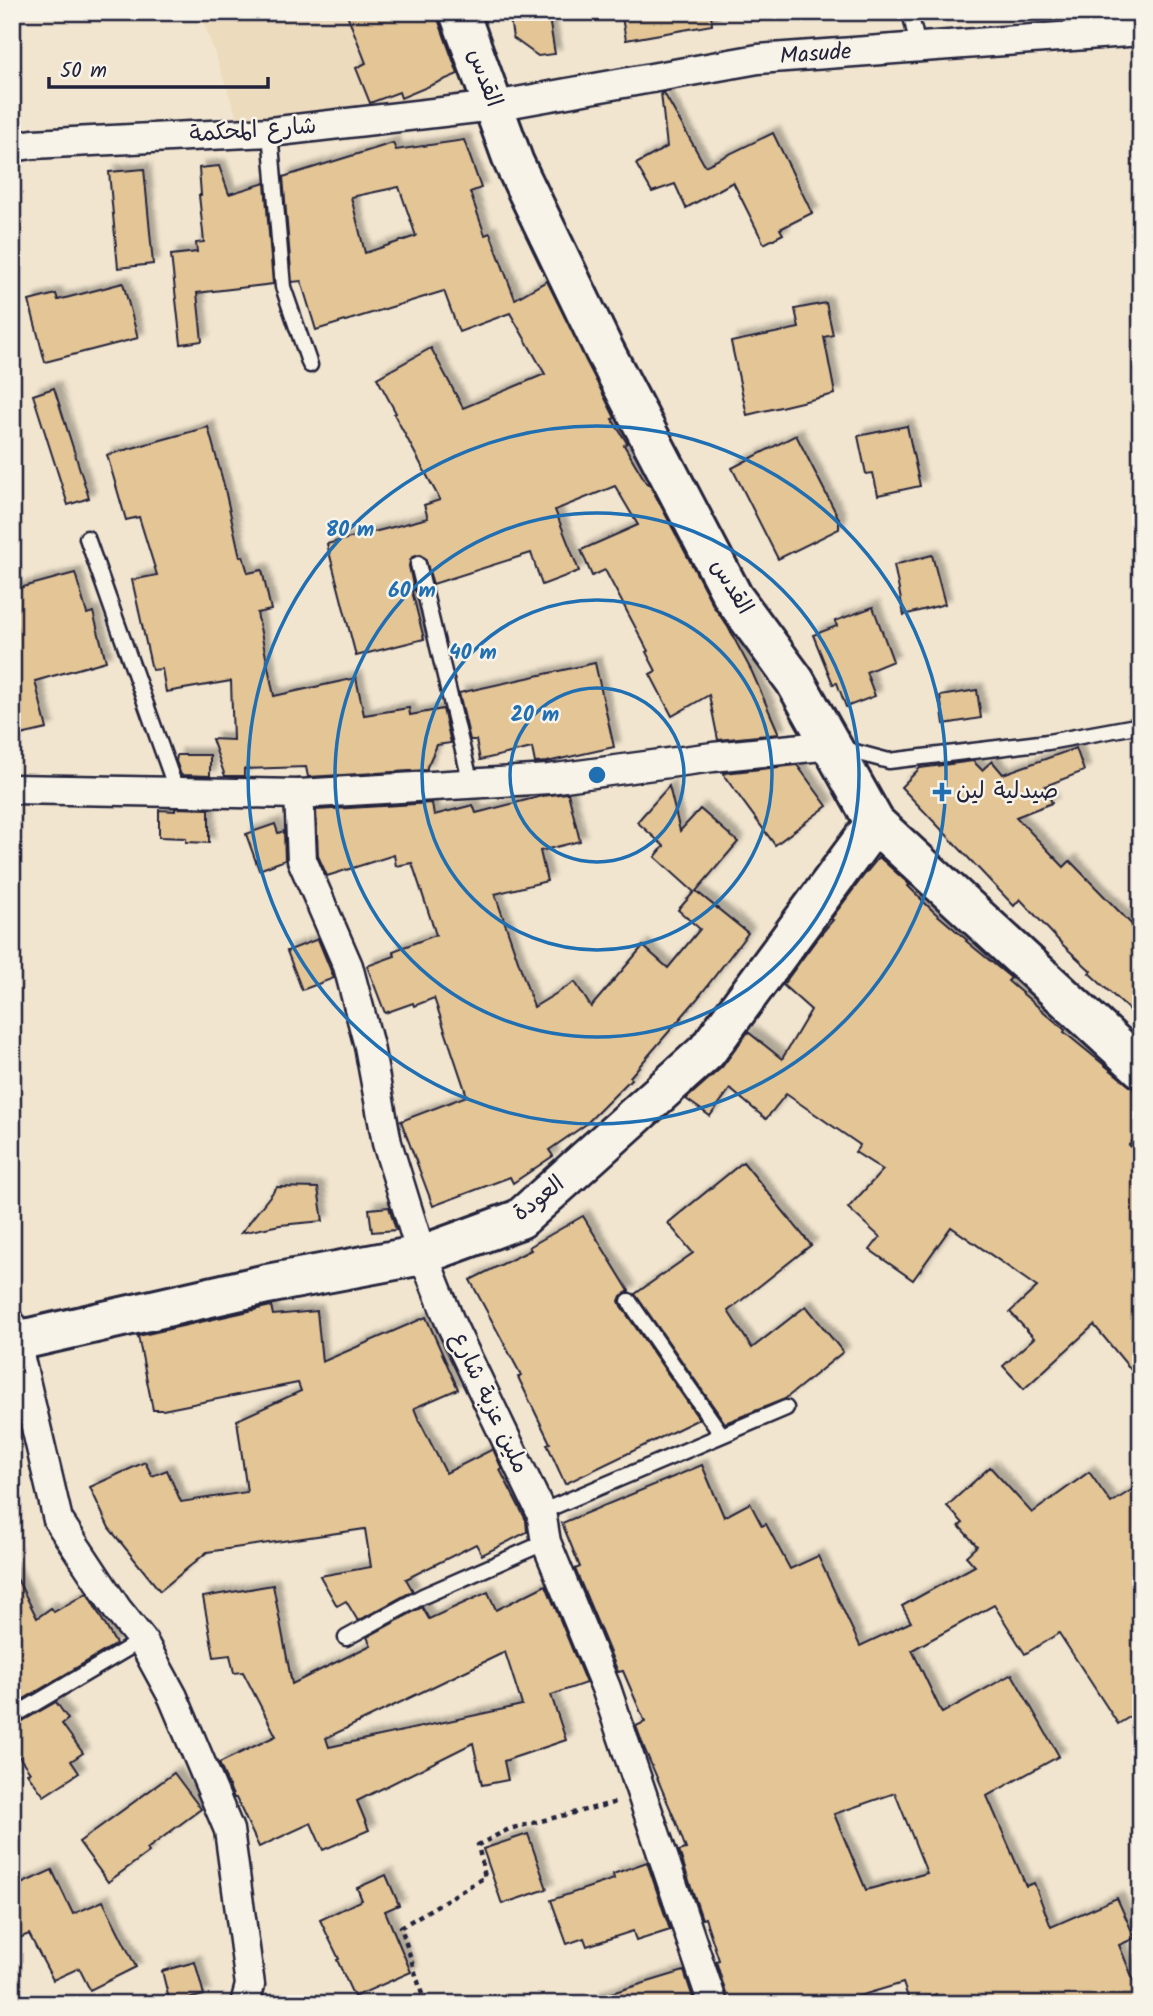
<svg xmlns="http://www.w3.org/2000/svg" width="1153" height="2016" font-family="Kalam,'Playpen Sans Arabic',sans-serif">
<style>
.built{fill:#eddbbe}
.building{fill:#e3c596;stroke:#22223b;stroke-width:2;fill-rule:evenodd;filter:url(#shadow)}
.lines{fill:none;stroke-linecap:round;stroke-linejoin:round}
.service-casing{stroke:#22223b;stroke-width:19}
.minor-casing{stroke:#22223b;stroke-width:33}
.secondary-casing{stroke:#22223b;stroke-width:44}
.path{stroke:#22223b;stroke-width:4.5;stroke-dasharray:5 5;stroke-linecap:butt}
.service{stroke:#f7f3e8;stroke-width:14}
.minor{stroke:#f7f3e8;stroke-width:28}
.secondary{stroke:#f7f3e8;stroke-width:38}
.ring{fill:none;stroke:#1f6fb2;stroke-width:3.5}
.poi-dot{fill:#1f6fb2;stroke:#f7f3e8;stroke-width:2.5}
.labels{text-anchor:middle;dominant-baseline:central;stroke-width:5;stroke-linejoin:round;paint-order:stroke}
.street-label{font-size:23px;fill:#22223b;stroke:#f7f3e8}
.poi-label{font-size:23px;fill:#22223b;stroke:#f7f3e8;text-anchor:start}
.centre{fill:#1f6fb2;stroke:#f7f3e8;stroke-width:3.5}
.ring-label{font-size:21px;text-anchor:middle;font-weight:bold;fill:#1f6fb2;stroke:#f7f3e8;stroke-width:5;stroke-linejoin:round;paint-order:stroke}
</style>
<defs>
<filter id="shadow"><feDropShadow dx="6" dy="-6" stdDeviation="2" flood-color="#0004"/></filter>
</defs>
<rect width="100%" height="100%" fill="#f1e5cf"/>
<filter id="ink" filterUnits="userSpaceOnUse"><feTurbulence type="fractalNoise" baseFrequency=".0143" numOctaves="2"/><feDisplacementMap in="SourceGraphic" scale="14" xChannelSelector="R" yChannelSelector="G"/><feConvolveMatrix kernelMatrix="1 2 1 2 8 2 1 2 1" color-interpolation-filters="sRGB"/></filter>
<g filter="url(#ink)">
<polygon class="built" points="200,12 450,12 481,90 244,137"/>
<g class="building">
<polygon points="346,12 438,12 438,19 458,74 401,98 399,92 370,103 356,68 366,63"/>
<polygon points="509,12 548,12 555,54 538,56 513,38"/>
<polygon points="621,12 711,12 712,25 626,40"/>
<polygon points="661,93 664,93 705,166 773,133 812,213 780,229 783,234 764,244 733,182 686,208 675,184 652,192 636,164 667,147"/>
<path d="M464,140l17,48 -11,4 15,43 5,-2 25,66 32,-18 68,137 -3,1 15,24 -3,2 23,39 2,-1 65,124 14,20 24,45 27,62 -61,6 -9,-45 -37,21 -22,-42 6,-3 -10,-19 2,-1 -43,-81 -13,6 -11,-26 57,-25 -23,-39 -60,24 24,61 -37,14 -11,-32 -98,31 -8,-26 -5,-3 -8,2 -3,9 5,24 -2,1 12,48 -68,17 -29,-112 101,-26 -4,-13 16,-5 -46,-86 2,-1 -19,-35 54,-30 32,60 82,-34 -35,-61 -51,19 -15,-41 -128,39 -15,-49 -9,1 -9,-105 110,-34 3,7zM399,187l17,49 -51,17 -14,-56z"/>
<polygon points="219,166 229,194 265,183 273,284 197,293 202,341 181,344 171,255 197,252 196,243 204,242 199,195 201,195 199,168"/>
<polygon points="144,169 153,264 118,268 109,172"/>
<polygon points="123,283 138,338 45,362 29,301 56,294 58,300"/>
<polygon points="826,303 833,335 824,337 835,394 747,415 731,342 799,328 795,309"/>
<polygon points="54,388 89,498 68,505 33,395"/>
<polygon points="907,426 920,486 878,495 873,473 866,474 858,436"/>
<polygon points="208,427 224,485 240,557 243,556 248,573 262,570 271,610 257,613 274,696 356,678 364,715 409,708 410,715 443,709 451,743 437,745 427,767 427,770 308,777 306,767 244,769 244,776 225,776 212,739 233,740 231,681 166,692 162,669 152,670 132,580 157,575 139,517 126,520 107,455"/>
<polygon points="796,435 839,519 839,529 778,559 732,468"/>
<polygon points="932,555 945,604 904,615 894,565"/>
<polygon points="75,573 87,614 93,612 106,661 35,681 47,729 12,737 12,590"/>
<polygon points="873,607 893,661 866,672 875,696 846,707 837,683 833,684 813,635 837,626 835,621"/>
<polygon points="595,663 614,747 547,762 535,763 532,748 480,760 476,740 470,740 459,693"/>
<polygon points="977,690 981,718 944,724 940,696"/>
<polygon points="1076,748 1084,771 1045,786 1052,803 1016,817 1064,867 1070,861 1141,934 1141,1021 1089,973 1091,971 1063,945 1020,899 1014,906 901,787 920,768 973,761 982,770 992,761 1003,774"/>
<polygon points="177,755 210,755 210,776 181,775 176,761"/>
<polygon points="797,765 827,806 775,845 725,777 724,773"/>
<polygon points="669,786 680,831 700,809 738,842 696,891 748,933 697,999 630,1077 631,1079 585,1125 549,1150 553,1156 513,1183 510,1177 433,1206 401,1121 467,1096 434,998 414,1006 413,1003 385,1013 367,966 395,956 393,951 436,935 412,863 396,866 394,855 327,876 318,856 316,810 432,803 434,815 473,805 476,813 542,796 568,793 580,841 540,851 547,881 495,894 534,1007 575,982 591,1007 643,946 668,968 700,929 678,910 694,892 655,857 664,846 637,822"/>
<polygon points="175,808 209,809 209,843 186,842 186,838 159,837 159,810 175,811"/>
<polygon points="275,824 278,833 284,831 285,860 259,870 246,834"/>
<polygon points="879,857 910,885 908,886 933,911 967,940 966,941 1011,978 1008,981 1065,1030 1064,1032 1141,1095 1141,1131 1129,1145 1141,1155 1141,1382 1094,1325 1024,1389 1003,1366 1034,1338 1010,1312 1037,1287 951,1227 913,1280 870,1250 880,1237 848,1208 883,1170 855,1152 860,1145 786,1094 766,1119 730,1089 710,1116 686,1099 722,1067 748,1032 782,1059 811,1010 783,985 816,940 833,920 831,919 865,874"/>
<polygon points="318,939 334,978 302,990 287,951"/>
<polygon points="743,1162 811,1245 728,1311 752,1348 806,1306 843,1352 785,1399 725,1423 635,1294 693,1253 668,1223"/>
<polygon points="277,1187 318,1188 323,1221 280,1225 241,1233"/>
<polygon points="389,1207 396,1230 372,1232 369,1209"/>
<polygon points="583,1216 629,1291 621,1296 619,1301 621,1306 699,1419 565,1484 547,1444 550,1443 518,1377 521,1375 470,1280 531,1250 529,1247"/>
<polygon points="271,1306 273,1315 317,1311 322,1362 426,1317 458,1389 414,1408 418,1418 446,1473 493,1449 502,1469 500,1470 526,1520 527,1532 482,1555 476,1544 406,1579 413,1591 358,1621 346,1601 337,1606 320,1576 371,1567 365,1529 207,1552 160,1591 109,1528 90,1487 145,1462 152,1476 167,1470 181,1502 247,1492 237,1420 301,1391 298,1383 163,1410 153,1410 138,1336"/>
<path d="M702,1465l22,52 26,-14 12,23 4,-2 24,45 28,-13 42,90 51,-24 -9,-16 73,-40 -9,-10 11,-10 -18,-20 4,-3 -16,-17 43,-39 42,46 57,-41 22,31 30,-19v226l-23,14 -59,-91 -34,21 -31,-49 -82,45 30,63 70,-39 47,82 -72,40 39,90 8,-3 17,44 66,-29 18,40 -16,7 22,53v6h-202l-3,-10 -26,9 -7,-20 -54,16 1,5h-121l-13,-43 3,-1 -14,-42 -3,1 -23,-68 7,-2 -10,-27 -31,-72 -9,-24 9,-4 -22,-51 -5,1 -43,-103 5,-2 -18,-44zM895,1793l32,80 -61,17 -32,-76z"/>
<polygon points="12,1569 37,1618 51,1608 54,1612 87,1593 116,1644 12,1706"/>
<path d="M273,1585l19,99 79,-39 -4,-8 55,-30 7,12 59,-27 8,18 50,-25 40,98 -35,12 15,45 -62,21 4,19 -26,5 -9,-42 -116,58 12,29 -46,20 -12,-27 -52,24 -23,-49h-2l-15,-35 57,-27 -33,-64 -9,1 -4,-18 -16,2 -11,-60zM505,1652l17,53 -193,42 -3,-9z"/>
<polygon points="56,1702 68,1719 62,1724 83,1753 71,1761 79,1773 44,1796 27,1773 30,1772 12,1747 12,1727"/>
<polygon points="174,1773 201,1809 147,1849 149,1852 108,1882 79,1842"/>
<polygon points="528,1834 547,1889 502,1904 483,1849"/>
<polygon points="647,1862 670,1930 636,1941 633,1931 587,1946 584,1938 567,1944 551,1900 614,1879 613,1874"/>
<polygon points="52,1870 73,1914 103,1901 136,1967 90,1990 79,1968 53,1980 29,1934 12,1941 12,1888"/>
<polygon points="386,1875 399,1905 385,1911 411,1972 354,1997 337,1960 339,1959 320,1920 362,1900 357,1888"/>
<polygon points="195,1962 204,1995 170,2003 162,1971"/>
<polygon points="684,1971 695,2004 596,2004 595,1998"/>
</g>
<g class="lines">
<g class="service-casing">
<g id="service">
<polyline points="910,12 918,47"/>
<polyline points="270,132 283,287 310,365"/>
<polyline points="87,538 177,792"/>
<polyline points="418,564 471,784"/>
<polyline points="840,748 889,761 1048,742 1141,725"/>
<polyline points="629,1301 721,1434"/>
<polyline points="541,1512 786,1408"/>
<polyline points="346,1638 423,1596 546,1542"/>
<polyline points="12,1717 142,1640"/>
</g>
</g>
<g class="minor-casing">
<g id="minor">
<path id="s1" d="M12,147l21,-3 237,-12 224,-26 264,-47 383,-28"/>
<polyline points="12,789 299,794 549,779 713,757 832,745"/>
<polyline points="299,794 302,860 348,966 369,1046 387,1143 416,1237 450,1322 541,1512 546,1542 606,1688 713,2004"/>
<polyline points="12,1325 58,1520 117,1609 142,1640 173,1697 229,1830 250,1985 245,2004"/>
</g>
</g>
<g class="secondary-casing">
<g id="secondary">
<polyline points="459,12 514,163 604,350 733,597 795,681 875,823 1141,1068"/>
<polyline points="12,1342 267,1284 422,1255 520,1219 707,1051 875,823"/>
</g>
</g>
<polyline class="path" points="425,2004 401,1927 485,1877 478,1845 509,1829 617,1802"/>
<use href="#service" class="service"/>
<use href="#minor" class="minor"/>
<use href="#secondary" class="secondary"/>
</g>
</g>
<g class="ring">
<circle cx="597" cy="775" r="87"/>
<circle cx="597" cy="775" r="175"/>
<circle cx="597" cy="775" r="262"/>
<circle cx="597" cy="775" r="349"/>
</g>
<path class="poi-dot" d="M938.5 781.5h7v7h7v7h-7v7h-7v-7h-7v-7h7z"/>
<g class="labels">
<g class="street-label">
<text stroke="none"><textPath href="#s1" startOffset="810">Masude</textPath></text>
<text transform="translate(484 78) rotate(70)">القدس</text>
<text transform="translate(253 131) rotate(-4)">شارع المحكمة</text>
<text transform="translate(731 587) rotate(59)">القدس</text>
<text transform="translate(539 1199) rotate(-38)">العودة</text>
<text transform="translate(489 1403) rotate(65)">ملين عزبة شارع</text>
</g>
<g class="poi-label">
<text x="956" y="792">صيدلية لين</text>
</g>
</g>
<circle cx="597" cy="775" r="10" class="centre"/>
<g class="ring-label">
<text x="350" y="536">80 m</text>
<text x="412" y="597">60 m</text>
<text x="473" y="659">40 m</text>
<text x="535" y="721">20 m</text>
</g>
<rect width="1153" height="2016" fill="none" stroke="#f7f3e8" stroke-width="42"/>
<rect x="21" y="21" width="1111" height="1974" fill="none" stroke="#22223b" stroke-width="2.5" filter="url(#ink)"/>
<path d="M49 77v10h219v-10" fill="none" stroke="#22223b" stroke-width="3.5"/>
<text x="60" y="77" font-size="21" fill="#22223b" stroke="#f7f3e8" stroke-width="5" paint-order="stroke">50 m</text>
</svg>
